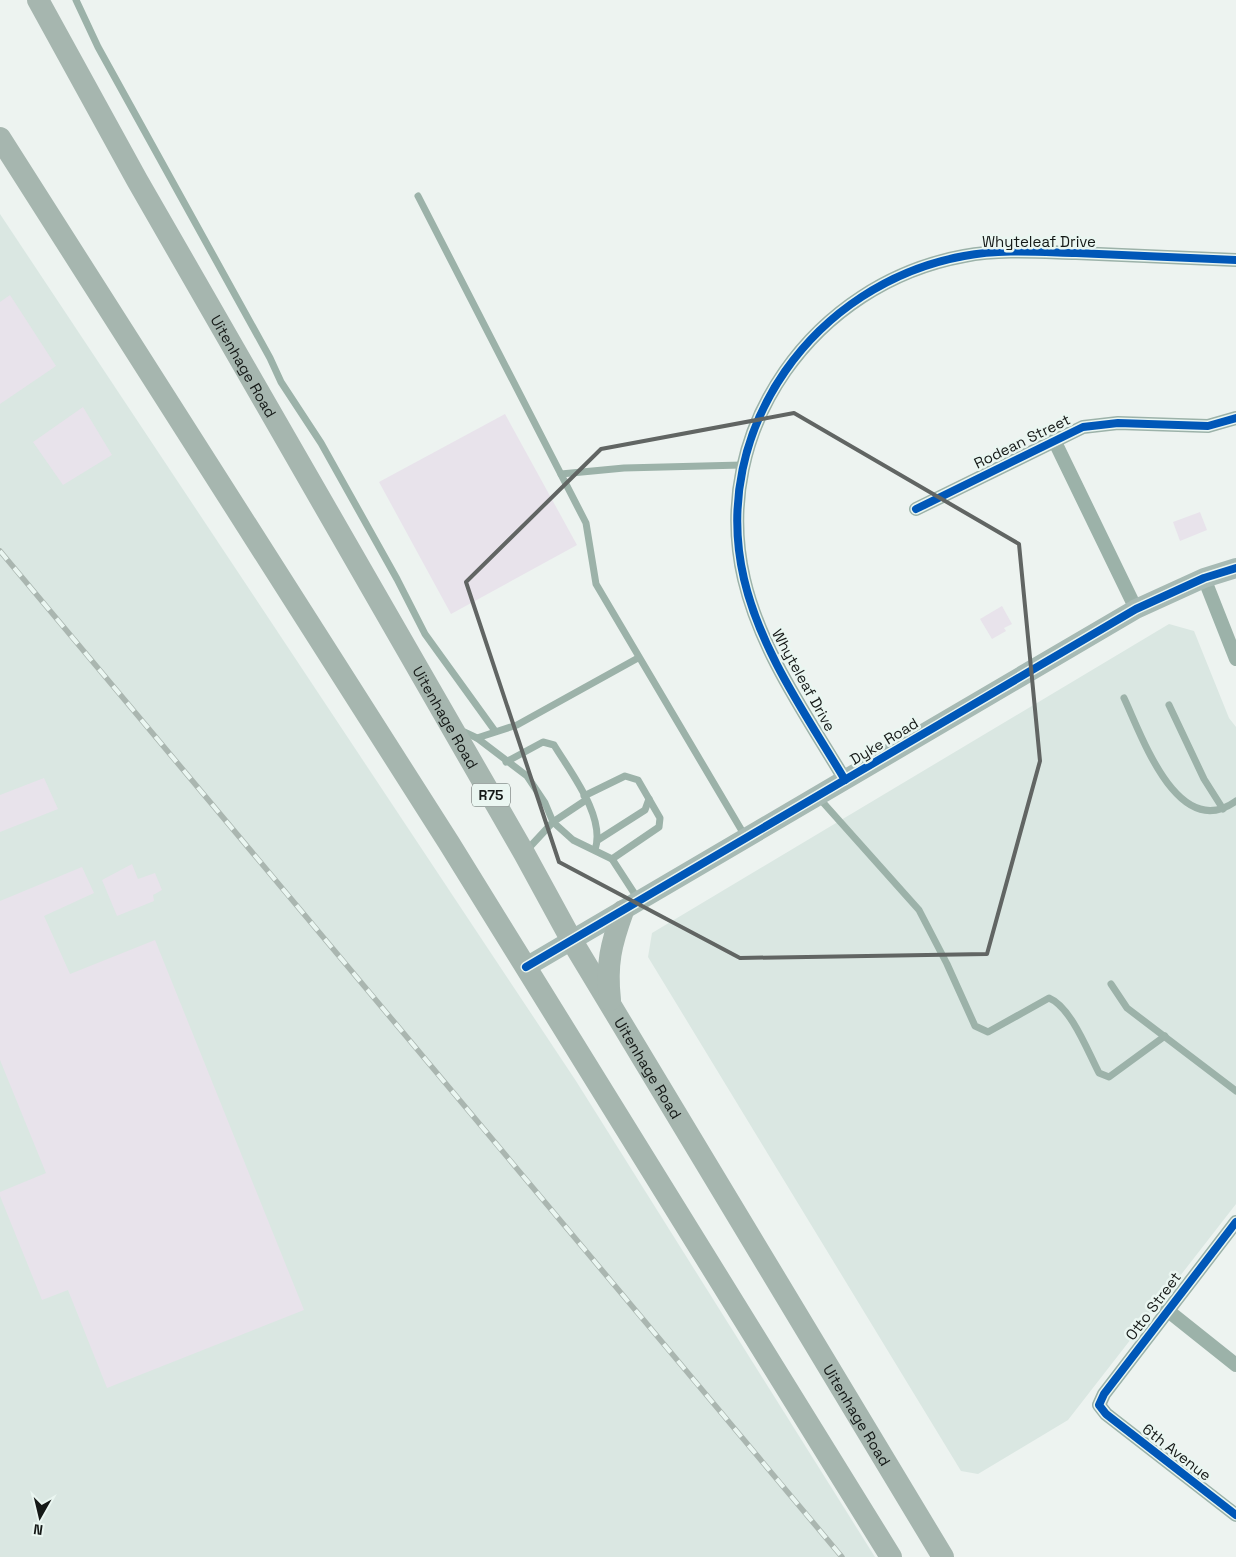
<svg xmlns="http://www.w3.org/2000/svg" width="1236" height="1557" font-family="'Space Grotesk',sans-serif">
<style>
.built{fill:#dae7e2}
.building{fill:#e8e3eb}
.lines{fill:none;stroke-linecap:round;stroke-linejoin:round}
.lane{stroke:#9cb2a9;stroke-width:7}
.street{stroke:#9cb2a9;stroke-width:14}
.secondary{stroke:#a7bab4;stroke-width:20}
.primary{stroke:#a6b6af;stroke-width:22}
.rail-casing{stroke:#aab6b0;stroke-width:5.5}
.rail{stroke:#eaf6f1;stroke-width:4;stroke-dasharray:11;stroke-linecap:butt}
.cycleway-casing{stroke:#eaf6f1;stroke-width:11}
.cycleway{stroke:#0057b8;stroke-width:8}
.marked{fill:none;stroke:#616563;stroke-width:4;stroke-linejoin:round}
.labels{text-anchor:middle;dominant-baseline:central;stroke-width:5;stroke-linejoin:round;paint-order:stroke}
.shield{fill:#eaf6f1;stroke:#555b58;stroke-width:1}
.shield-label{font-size:14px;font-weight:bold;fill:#151917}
.street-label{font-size:15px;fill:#151917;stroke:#eaf6f1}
</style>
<rect width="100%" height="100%" fill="#edf3f0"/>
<g class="built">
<polygon points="0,214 576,1081 875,1557 0,1557"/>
<polygon points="1169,624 1194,631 1229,718 1236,727 1236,1204 1068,1420 978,1474 961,1471 648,957 652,933"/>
</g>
<g class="building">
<polygon points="10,295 56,366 0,404 0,302"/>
<polygon points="83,407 112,455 63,485 33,442"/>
<polygon points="505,414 577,545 451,614 379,482"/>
<polygon points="1200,512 1207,530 1180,541 1173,522"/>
<polygon points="1002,606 1012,624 1004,628 1006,631 992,639 980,619"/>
<polygon points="44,778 58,809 0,832 0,795"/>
<polygon points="132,864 138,879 155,873 162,890 153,895 154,901 117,916 102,880"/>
<polygon points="82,867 94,893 44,916 70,974 155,940 304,1310 107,1388 68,1290 42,1300 0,1196 0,1192 46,1173 0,1060 0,901"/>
</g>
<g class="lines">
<g class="lane">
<polyline points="76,0 98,47 270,358 281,382 321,443 397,579 425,634 495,731"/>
<polyline points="418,196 586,523 596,584 745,836"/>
<polyline points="561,474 624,468 742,465"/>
<path d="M1124,698c18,38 54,145 112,103"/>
<polyline points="1169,705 1204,779 1223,809"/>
<polyline points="462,731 477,738 527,776 545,803 553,822 526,851"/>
<polyline points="477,738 517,725 638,658"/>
<path d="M506,762l37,-20 11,3c17,28 52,72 41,105"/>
<polyline points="584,796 625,776 638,780 660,818 659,827 612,859"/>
<path d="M819,798l100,112 28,54 28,62 13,6 61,-34c22,9 39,54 50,75l10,4 56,-41"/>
<polyline points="586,800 553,822 573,840 612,859 638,899"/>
<polyline points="598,840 645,810 649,799"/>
<polyline points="1111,984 1127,1008 1236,1091"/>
</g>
<g class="street">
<polyline points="1054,440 1136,609"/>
<polyline points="916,509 1083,427 1118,423 1208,426 1236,418"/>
<polyline points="1204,578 1236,659"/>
<path d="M845,780c-38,-64 -84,-128 -101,-201 -35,-150 71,-296 220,-323 37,-7 75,-4 112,-3 54,2 107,5 160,7"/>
<polyline points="1236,1222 1104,1394 1099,1405 1106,1414 1236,1515"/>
<polyline points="1167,1310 1236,1365"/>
</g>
<polyline class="secondary" points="526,967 1136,609 1204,578 1236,568"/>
<g class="primary">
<path id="s1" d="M38,0l99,180 387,673 48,88 371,616"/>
<polyline points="0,138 449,843 891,1557"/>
<path d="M610,1000c-4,-36 1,-56 13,-89"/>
</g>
<g class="rail-casing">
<polyline id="rail" points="0,551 842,1557"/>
</g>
<use href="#rail" class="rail"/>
<g class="cycleway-casing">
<g id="cycleway">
<polyline points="916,509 1083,427 1118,423 1208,426 1236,418"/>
<path d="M845,780c-38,-64 -84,-128 -101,-201 -35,-150 71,-296 220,-323 37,-7 75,-4 112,-3 54,2 107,5 160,7"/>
<polyline points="526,967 1136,609 1204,578 1236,568"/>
<polyline points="1236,1222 1104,1394 1099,1405 1106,1414 1236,1515"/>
</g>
</g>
<use href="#cycleway" class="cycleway"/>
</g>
<path class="marked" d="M794,413l225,131 21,217 -53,193 -247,4 -181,-96 -93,-280 135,-133z"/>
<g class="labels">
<rect class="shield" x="472" y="783.5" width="38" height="23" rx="4"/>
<g class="shield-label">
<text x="491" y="795">R75</text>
</g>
<g class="street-label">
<text x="1039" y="241">Whyteleaf Drive</text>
<text stroke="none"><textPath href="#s1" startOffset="420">Uitenhage Road</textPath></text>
<text transform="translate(1022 441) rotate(-26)">Rodean Street</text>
<text transform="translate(804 680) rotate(61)">Whyteleaf Drive</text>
<text stroke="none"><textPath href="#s1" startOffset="825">Uitenhage Road</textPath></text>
<text transform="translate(884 741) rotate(-31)">Dyke Road</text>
<text stroke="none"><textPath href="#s1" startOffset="1230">Uitenhage Road</textPath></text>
<text transform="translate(1153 1306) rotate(-53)">Otto Street</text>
<text stroke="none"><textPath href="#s1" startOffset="1635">Uitenhage Road</textPath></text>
<text transform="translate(1177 1452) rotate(38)">6th Avenue</text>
</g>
</g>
<g transform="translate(40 1517) rotate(188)" stroke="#eaf6f1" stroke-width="4" paint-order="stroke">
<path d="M0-4L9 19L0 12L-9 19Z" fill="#151917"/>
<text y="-8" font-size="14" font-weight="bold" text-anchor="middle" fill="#151917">N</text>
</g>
</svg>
